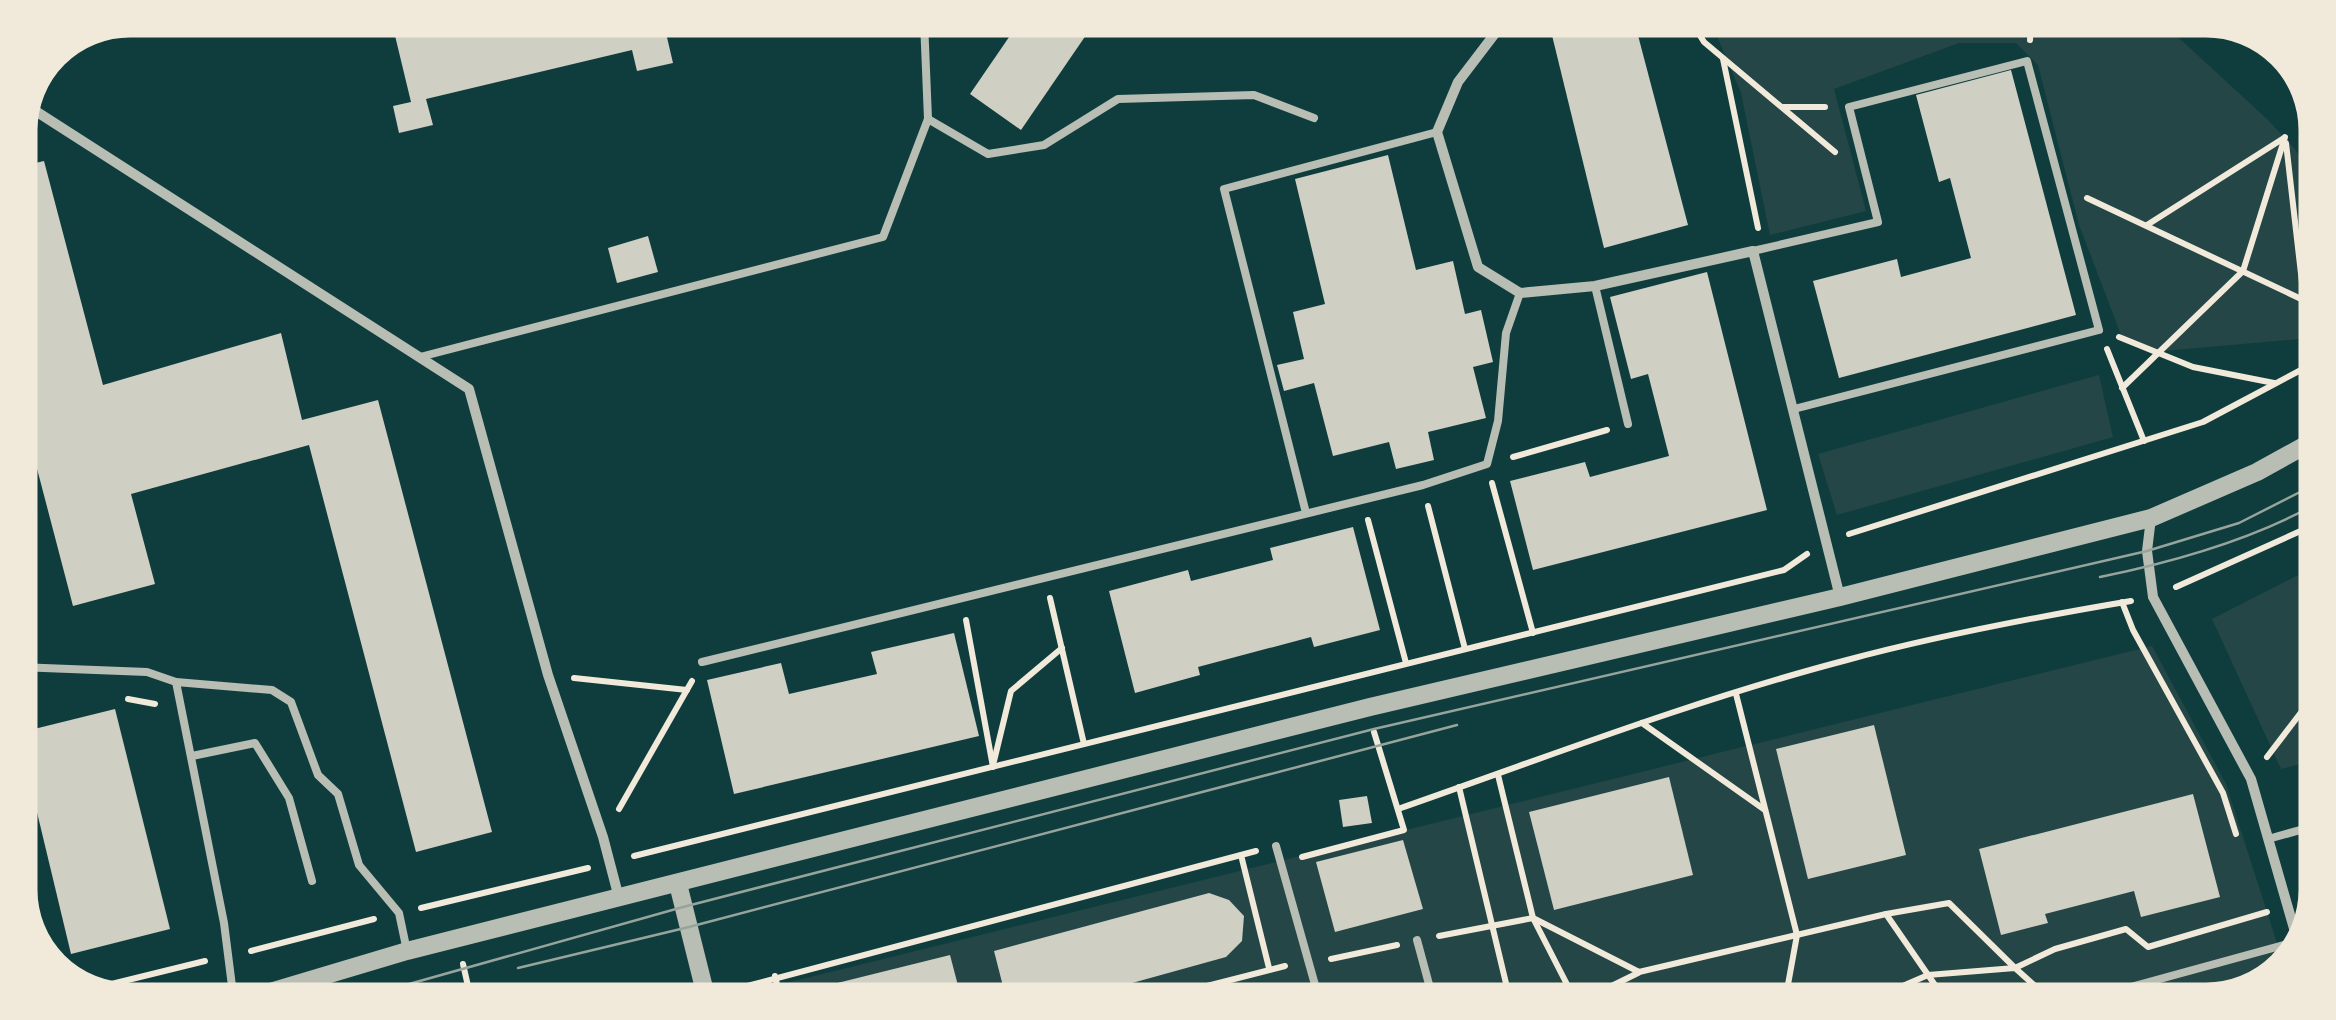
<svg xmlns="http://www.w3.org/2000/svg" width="2336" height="1020" font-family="'Golos Text',sans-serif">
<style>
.green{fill:#244646}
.building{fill:#cfcfc3}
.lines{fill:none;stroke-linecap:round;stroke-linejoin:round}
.path{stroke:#f1e9da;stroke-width:6}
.service{stroke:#b8beb3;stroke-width:8}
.minor{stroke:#b8beb3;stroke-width:10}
.tertiary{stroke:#b8beb3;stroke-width:18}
.tram{stroke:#97a49c;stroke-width:2.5}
.rim{fill:none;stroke:#f1e9da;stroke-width:5}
</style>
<rect width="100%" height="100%" fill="#0f3d3e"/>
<g class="green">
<polygon points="1712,24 2166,26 2267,119 2295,149 2318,184 2316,333 2299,339 2163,351 2123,340 2079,225 2038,65 2016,43 1959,43 1834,89 1866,211 1770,235 1741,93"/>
<polygon points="2099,375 2113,437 1837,515 1818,454"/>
<polygon points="2314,567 2312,761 2281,769 2212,619"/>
<polygon points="2152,646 2226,784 2284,965 2280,969 2152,1002 789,997 786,983"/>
</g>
<g class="building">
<polygon points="391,19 647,20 651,36 666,33 673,63 637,71 632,50 426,99 433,125 399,133 393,106 411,102"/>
<polygon points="1020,21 1095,22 1021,130 970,94"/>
<polygon points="1549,23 1635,24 1688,225 1604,248"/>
<polygon points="2011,70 2076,315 1839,378 1813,281 1897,259 1901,277 1971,258 1950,178 1939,182 1916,95"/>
<polygon points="1388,155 1416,270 1453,261 1465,314 1481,310 1493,362 1473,367 1486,418 1428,432 1434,460 1396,469 1389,442 1333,456 1314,383 1284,391 1277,365 1304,359 1293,312 1325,304 1295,179"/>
<polygon points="44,161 103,385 281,333 302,420 378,400 492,832 416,852 309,445 131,494 155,584 73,606 18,396 18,167"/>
<polygon points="648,236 658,272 617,283 608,248"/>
<polygon points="1707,272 1767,510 1533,570 1510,481 1585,462 1590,477 1669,456 1648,374 1631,379 1610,297"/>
<polygon points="1353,527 1380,630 1314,647 1311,637 1198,667 1200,675 1135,693 1109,591 1188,570 1191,581 1273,560 1270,548"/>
<polygon points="954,633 979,736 734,794 707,680 781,663 789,694 877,674 871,652"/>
<polygon points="115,709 170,929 71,954 18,733"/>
<polygon points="1874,725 1906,855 1808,879 1776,749"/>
<polygon points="1669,777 1693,875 1554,910 1529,812"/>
<polygon points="2193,794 2220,897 2141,917 2134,891 2045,914 2048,923 2001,935 1979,849"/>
<polygon points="1367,796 1372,823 1343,827 1339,800"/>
<polygon points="1403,840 1423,909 1335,932 1316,862"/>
<polygon points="1209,893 1229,900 1244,916 1242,941 1226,957 1078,998 1006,998 994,951"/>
<polygon points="950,955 961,997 789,997 789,995"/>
</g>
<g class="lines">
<g class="path">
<polyline points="1693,24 1704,42 1835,152"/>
<polyline points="2030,40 2031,25"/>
<polyline points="1723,59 1758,228"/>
<polyline points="1783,107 1825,107"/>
<polyline points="2286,143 2304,300"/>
<polyline points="2087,198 2316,306"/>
<polyline points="2147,225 2284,138"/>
<polyline points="2119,337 2193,367 2274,383"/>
<polyline points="2107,349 2144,441"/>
<polyline points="2122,388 2243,271 2285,137"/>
<polyline points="1513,457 1607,430"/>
<polyline points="1492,483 1533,633"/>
<polyline points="1428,506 1465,649"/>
<polyline points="1368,520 1406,663"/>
<polyline points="1849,534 2203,422 2316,362"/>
<polyline points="2176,587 2314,525"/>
<polyline points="1050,598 1084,744"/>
<polyline points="2122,602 2133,630 2223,793 2236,834"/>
<polyline points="966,620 993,767"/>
<polyline points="574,678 687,690"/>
<polyline points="1736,694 1797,935 1785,1001"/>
<polyline points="128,699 155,704"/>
<polyline points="1642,723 1765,810"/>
<polyline points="2267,757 2312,698"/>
<polyline points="994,761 1011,691 1062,648"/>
<polyline points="1498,775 1533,918 1575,1000"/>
<polyline points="1459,787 1510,1000"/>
<polyline points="619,809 692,681"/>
<path d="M1398,809c149,-52 296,-109 449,-149 93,-25 189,-43 284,-59"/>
<polyline points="1241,855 1269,968"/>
<polyline points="634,856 1784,570 1807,554"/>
<polyline points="1302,857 1404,830 1374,732"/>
<polyline points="421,908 588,868"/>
<polyline points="1886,914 1949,903 2015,968 2055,949 2126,929 2148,947 2267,912"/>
<polyline points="1439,936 1533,918 1639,972 1886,914 1946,1001"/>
<polyline points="251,951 374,919"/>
<polyline points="1331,959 1397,945"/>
<polyline points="463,964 470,995"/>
<polyline points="775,976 780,997"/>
<polyline points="732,990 1256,851"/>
<polyline points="83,991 205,961"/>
<polyline points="1160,998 1285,966"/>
<polyline points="1583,1000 1638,973"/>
<polyline points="1868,1001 1928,975 2015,968 2053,1002"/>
</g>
<g class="service">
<polyline points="928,119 988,154 1044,145 1118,99 1254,95 1314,118"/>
<polyline points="1753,251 1878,222 1849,107 2027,61 2099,330 1794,409"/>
<polyline points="1595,286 1628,424"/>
<polyline points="420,357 883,237 928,119 924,21"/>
<polyline points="1306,513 1224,189 1437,132"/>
<polyline points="702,662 1423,485 1487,464 1498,421 1506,333 1520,293"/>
<polyline points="18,667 147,672 176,682 272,690 291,702 318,775 338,794 359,865 399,913 407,951"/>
<polyline points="176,682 224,923 233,994"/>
<polyline points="192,756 255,743 289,798 312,881"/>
<polyline points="2268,839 2311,827"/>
<polyline points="1276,846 1319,999"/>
<polyline points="1417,940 1433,999"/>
<polyline points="2109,1002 2116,991 2306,939"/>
</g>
<g class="minor">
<polyline points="1503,23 1458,82 1437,132 1478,267 1520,293 1595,286 1753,251 1840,597"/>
<polyline points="34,110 469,389 548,675 603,837 619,898"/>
<polyline points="22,114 34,110 30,96"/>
<polyline points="2151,518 2147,551 2153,597 2251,779 2299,946"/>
</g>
<g class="tertiary">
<polyline points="678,884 706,996"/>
<polyline points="263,994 407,951 1370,707 1840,597 2151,518 2257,472 2315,440"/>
</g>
<g class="tram">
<path d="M2100,577c73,-15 149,-36 214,-72"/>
<polyline points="518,968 689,927 1457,725"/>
<polyline points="370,995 683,907 1374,729 2147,551 2239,523 2314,485"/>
</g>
</g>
<path d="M0 0H2336V1020H0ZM130 35H2206A95 95 0 0 1 2301 130V890A95 95 0 0 1 2206 985H130A95 95 0 0 1 35 890V130A95 95 0 0 1 130 35Z" fill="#f1e9da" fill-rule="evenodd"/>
<path class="rim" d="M130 35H2206A95 95 0 0 1 2301 130V890A95 95 0 0 1 2206 985H130A95 95 0 0 1 35 890V130A95 95 0 0 1 130 35Z"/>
</svg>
